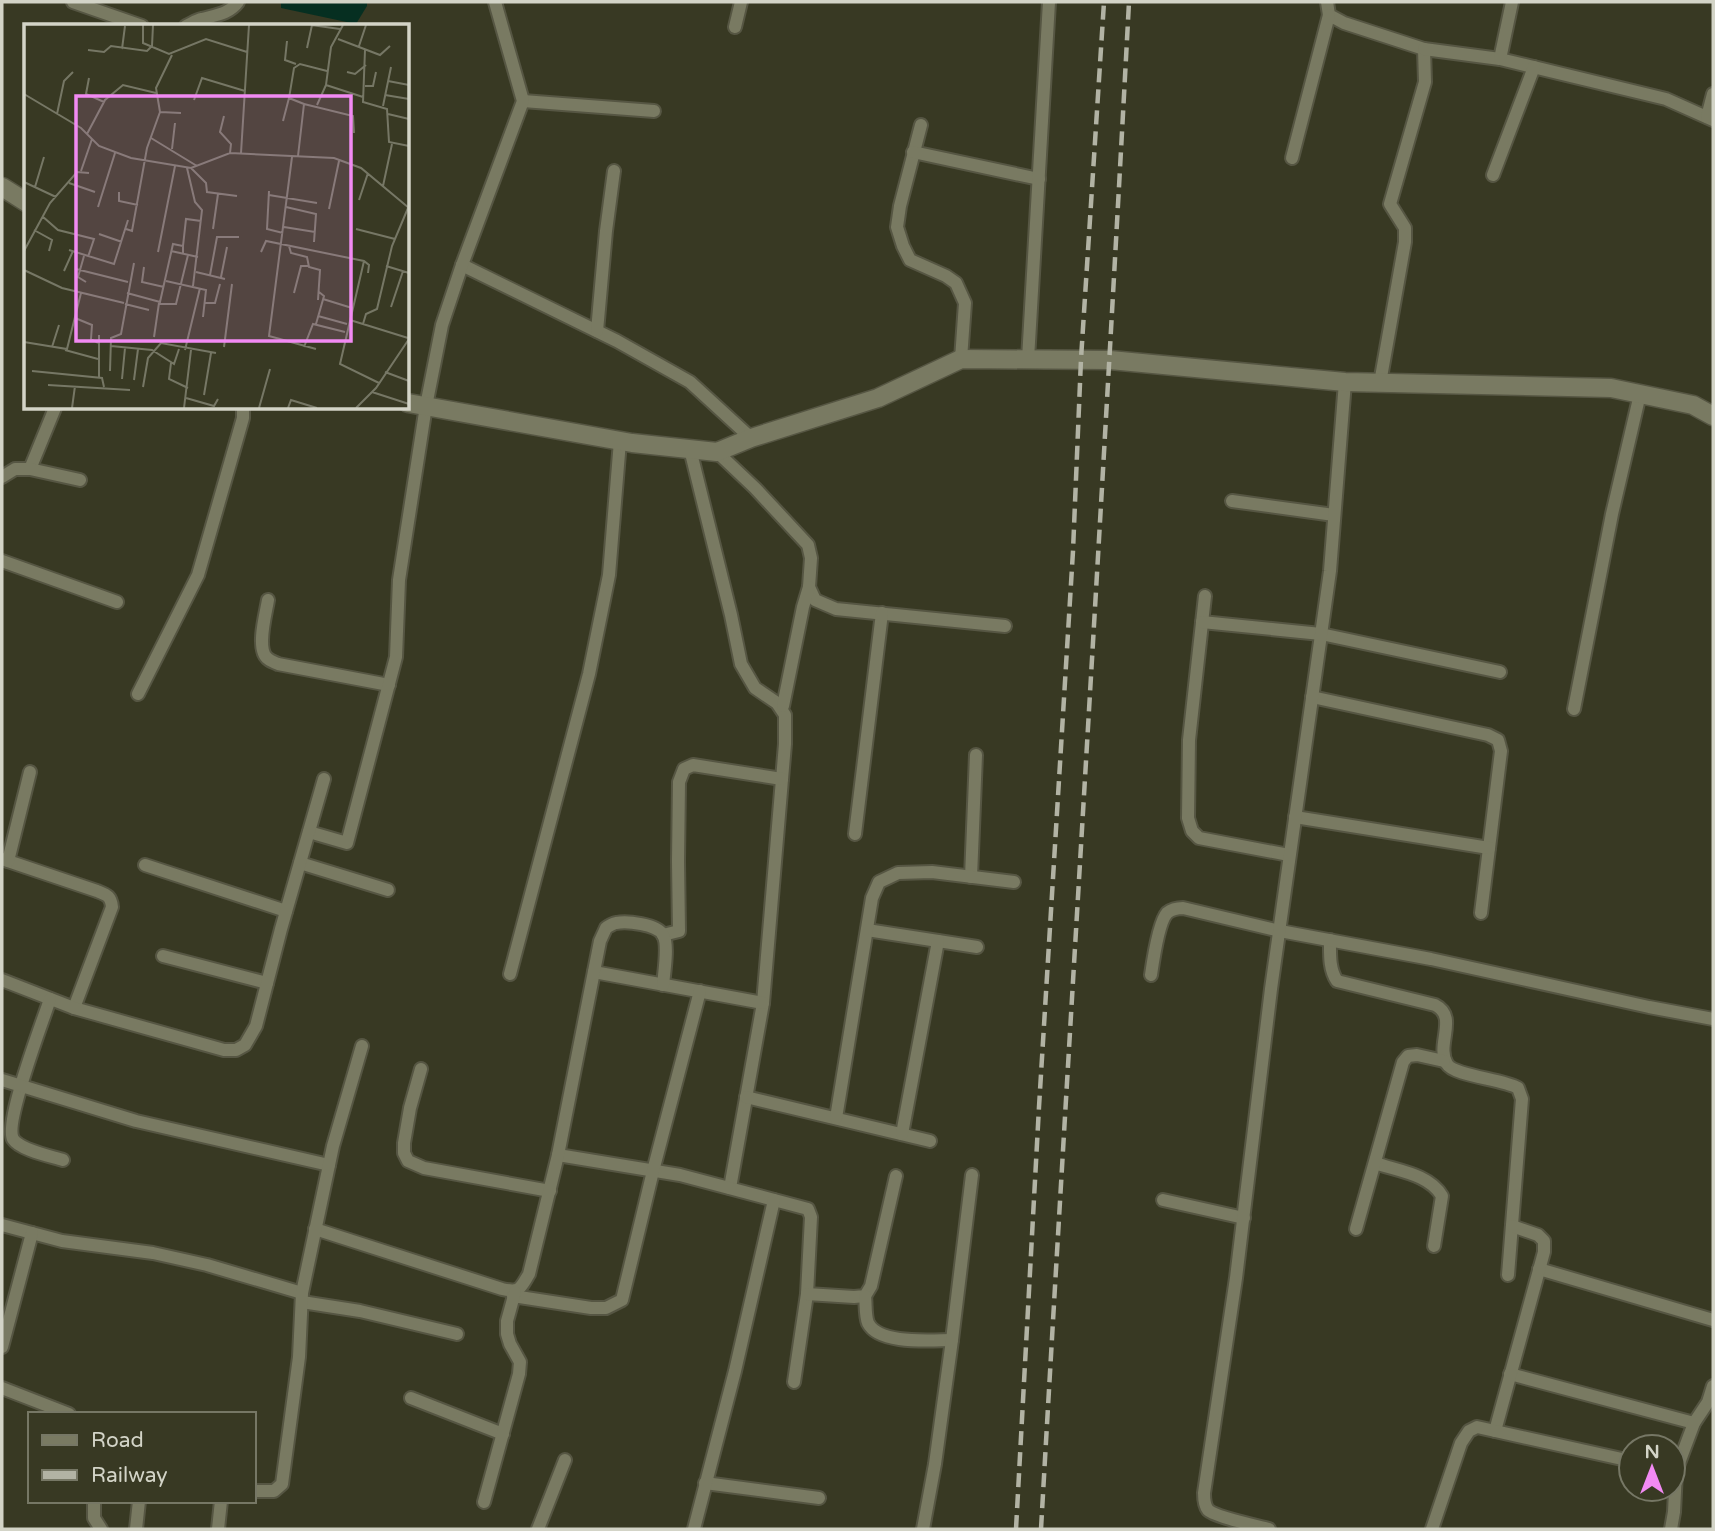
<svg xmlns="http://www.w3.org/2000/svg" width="1715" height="1531" font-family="'Varela Round',sans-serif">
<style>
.water{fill:#062f21}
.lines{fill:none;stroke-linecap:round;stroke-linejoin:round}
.street-casing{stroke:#565643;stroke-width:16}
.secondary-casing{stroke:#565643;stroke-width:21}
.street{stroke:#797a62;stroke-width:12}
.secondary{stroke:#797a62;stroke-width:18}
.rail{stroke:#b2b3a4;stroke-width:4.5;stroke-dasharray:14 7;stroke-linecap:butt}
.inset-road{fill:none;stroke:#767765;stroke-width:2}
.view{fill:#f28af3;fill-opacity:0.15;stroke:#f28af3;stroke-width:3.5}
.inset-edge{fill:none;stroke:#d3d4c7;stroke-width:3.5}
</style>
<rect width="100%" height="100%" fill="#383923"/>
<polygon class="water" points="281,2 367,2 367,6 356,24 281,8"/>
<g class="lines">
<g class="street-casing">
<g id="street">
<polyline points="73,2 142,26"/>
<polyline points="1327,2 1329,15 1344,23 1424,49 1425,82 1390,204 1405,228 1405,242 1380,383"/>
<path d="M186,26c5,-2 10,-6 16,-7 14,-4 27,-5 36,-17"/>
<polyline points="735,27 741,2"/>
<polyline points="1424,49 1500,59 1666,99 1713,120"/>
<polyline points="1500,59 1512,2"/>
<polyline points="523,101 654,111"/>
<polyline points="1707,117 1713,94"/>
<polyline points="921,125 900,206 897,227 903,246 910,260 946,276 956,283 965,303 961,359"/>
<polyline points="913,152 1039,179"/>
<polyline points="1292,158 1329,15"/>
<polyline points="1493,175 1534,67"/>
<polyline points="462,265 617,341 690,382 751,438"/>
<polyline points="597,331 606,231 614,171"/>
<polyline points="1028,359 1049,2"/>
<polyline points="690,449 731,615 741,664 755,688 777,703 785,715 785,744 763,1003 730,1188"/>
<polyline points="717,452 755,488 808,545 811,558 809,587 815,600 836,609 1005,626"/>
<polyline points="30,469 55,408"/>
<polyline points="2,477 15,469 30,469 80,480"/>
<polyline points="1232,501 1334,515"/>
<polyline points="2,561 117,602"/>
<polyline points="1205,596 1189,740 1188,818 1192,831 1199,838 1289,855"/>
<path d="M268,600c-2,13 -12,48 -1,58 3,3 7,4 11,6l111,21"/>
<polyline points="1202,622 1321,634 1500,672"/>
<polyline points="138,694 198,575 243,418 243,408"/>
<polyline points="1312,697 1488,735 1498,740 1501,751 1481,913"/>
<polyline points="783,706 803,607 809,587"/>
<polyline points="1574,709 1612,514 1640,394"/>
<polyline points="1295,817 1489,848"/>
<polyline points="309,832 347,843 396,657 399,580 426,406 442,325 462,265 523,101 495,2"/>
<polyline points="855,834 882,613"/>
<path d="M2,859l95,32c10,4 14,5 15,16l-38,101"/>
<polyline points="8,861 30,772"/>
<polyline points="300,863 388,890"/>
<polyline points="145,865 286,911"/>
<polyline points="971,877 976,755"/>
<polyline points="867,930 977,947"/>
<polyline points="663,935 679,931 678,861 679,782 684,769 693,765 782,779"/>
<path d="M1330,940c0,14 -1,29 7,41l98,24c24,12 0,40 12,59 7,12 56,15 71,24l4,11 -14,176"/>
<polyline points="163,956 267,983"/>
<polyline points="594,972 763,1003"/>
<polyline points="510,974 589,674 609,575 620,441"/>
<path d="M1151,975c2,-14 8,-53 16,-62 5,-4 10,-5 16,-5l97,23 151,28 218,48 64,12"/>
<polyline points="2,980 74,1008 224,1050 236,1050 245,1045 256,1026 281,929 324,779"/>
<path d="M50,999c-7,22 -46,123 -37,140 7,11 37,17 50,21"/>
<polyline points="421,1069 410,1108 404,1143 404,1153 408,1161 424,1168 550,1191"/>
<polyline points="2,1080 136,1121 329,1165"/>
<polyline points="746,1097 930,1141"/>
<polyline points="836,1118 872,898 879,882 898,873 932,872 1014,882"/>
<polyline points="902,1134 938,941"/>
<polyline points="558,1155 680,1175 808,1209 811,1217 807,1294 794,1382"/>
<path d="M1375,1163c23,8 54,11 67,33l-8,50"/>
<polyline points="1163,1200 1244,1218"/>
<polyline points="2,1225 62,1241 153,1253 207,1265 302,1293"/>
<path d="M315,1229l187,60c18,4 18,0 27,-15l29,-119 42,-214 6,-13c1,-1 8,-5 10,-5 11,-2 41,1 47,12 6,9 1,38 0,50"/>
<polyline points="1356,1229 1403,1062 1408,1056 1417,1055 1444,1061"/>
<polyline points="1539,1269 1713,1320"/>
<polyline points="807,1294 854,1297 865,1296 871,1286 896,1176"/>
<polyline points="513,1296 591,1308 606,1308 622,1300 653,1171 700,991"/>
<path d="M865,1296c1,8 0,20 3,27 11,22 63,17 84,17"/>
<polyline points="302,1302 360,1311 457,1334"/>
<polyline points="2,1347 32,1233"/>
<polyline points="1510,1374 1694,1423"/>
<polyline points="2,1388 69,1414"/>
<polyline points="411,1398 503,1434"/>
<polyline points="1495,1431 1544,1252 1544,1241 1538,1235 1512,1226"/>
<polyline points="705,1483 819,1498"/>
<polyline points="254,1491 274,1491 282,1484 299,1357 302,1293 333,1146 362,1046"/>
<polyline points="94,1501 94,1518 101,1529"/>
<polyline points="484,1502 519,1374 520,1362 510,1344 507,1334 507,1321 515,1292"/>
<polyline points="136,1529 139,1501"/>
<polyline points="218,1529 221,1501"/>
<polyline points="538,1529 565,1460"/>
<polyline points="694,1529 735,1371 774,1200"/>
<polyline points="923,1529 935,1464 952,1340 972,1175"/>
<path d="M1269,1529c-12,-3 -54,-12 -61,-19 -4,-5 -4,-12 -4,-17l32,-215 35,-289 59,-418 15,-189"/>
<polyline points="1432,1529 1461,1443 1469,1431 1477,1427 1631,1461"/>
<polyline points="1671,1529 1674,1512 1676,1471 1694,1423 1708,1402 1713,1386"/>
</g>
</g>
<g class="secondary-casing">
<g id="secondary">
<polyline points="2,187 26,202"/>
<polyline points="408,403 632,443 717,452 751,438 878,398 961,359 1110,360 1345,382 1611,388 1693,405 1713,416"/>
</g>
</g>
<use href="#street" class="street"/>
<use href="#secondary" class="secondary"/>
<g class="rail">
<polyline points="1016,1529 1039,1107 1073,551 1081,359 1104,2"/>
<path d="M1041,1529c29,-509 61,-1018 88,-1527"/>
</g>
</g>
<g transform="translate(24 24)">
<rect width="385" height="385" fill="#383923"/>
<path class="inset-road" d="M119,1v18l26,11 37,-15 41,13M287,1l29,4M314,15l42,16 10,-9M263,17l-2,19 11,4M335,22l7,-21M283,24l5,-23M98,25l3,-23M64,26l16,2 7,-6 36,5 5,-5 1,-21M341,26l-2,52 24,7 2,33 20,4M323,48l8,2 11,-9M65,54l-3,16 18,8M364,57l21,4M302,61l37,12M341,62h8l3,-14M0,70l57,34 18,18 32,12 60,10 39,-15 104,5 27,10 48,40M361,71l24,4M170,76l8,-22 43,13M280,80l49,12 1,17M293,81l9,-20 5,-38 12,-22M359,82l8,-39M136,88l21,1M33,90l7,-33 9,-9M364,90l21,5M200,92l-4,16 11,12 -1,9M259,97l6,-23M63,110l18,-34 18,-15 33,8M127,114l46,28M148,125l3,-26M217,129l8,-128M274,132l6,-52 -15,-6 5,-30 6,-4 27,7M268,133l-23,179 47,13M163,144l8,34 7,8 -9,76M167,144l15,15 1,9 30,4M57,147l11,-32M0,158l32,15M45,159l26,9M359,162l9,-42M11,163l9,-30M245,167l-2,38 16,4M95,168v9l19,4M245,171l48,8M335,176l9,-27M74,183l17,-54M262,183l30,7 -2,28M305,185l10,-48M18,192l16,14 36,9 -6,18M260,203l31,5M102,205l6,2 15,-83 13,-36 -4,-24 16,-33M189,205l5,-35M332,205l39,10M10,206l18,10 -3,11M75,210l23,8M159,222l3,-27 15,2M265,222l2,7 16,4 2,10 11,3 -2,30M45,226l45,14 14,-44M0,227l26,-48 27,-31 12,1M147,227l27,6M134,228l17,-86M237,228l5,-11 98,20 5,4 -1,8M60,232l-6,21 8,5M340,237l-24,103 39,19M362,242l23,7M120,243l-2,15 22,5M52,245l52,13M0,246l38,18 62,15M40,247l9,-20M172,248l29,7M186,251l7,-38h22M197,253l6,-30M142,257l40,9 -3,27M103,269l33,9 13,-58 10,2v8M270,269l7,-27h7M299,275l29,9M181,279h10l5,-19M101,280l24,6M135,280h17l12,-49M367,283l12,-36M294,292l29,8M51,294l17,7 -1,14 7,4M326,296l58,18M292,300l8,-28 -5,-4M339,300l3,-10 11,-5 15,-63 16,-38M75,311v42M130,313l5,-34M0,318l43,7 14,-56M87,322l41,4 22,14 5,-15M28,323l7,-22M200,323l8,-63M280,323l9,-23 32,8M41,326l33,9M161,326l15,-62M147,339l-2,16 19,9M8,347l70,7 2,9M86,347l1,-33 10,-4 13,-71M361,348l24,9M98,355l3,-31M110,356l4,-31M24,361l82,5M119,363l5,-29 13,-15 55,10M348,368l37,12M180,371l7,-42M162,374l28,8 4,-7M48,384l3,-22M160,384l7,-58M235,384l11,-39M264,384l3,-8 26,8M332,384l20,-20 33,-49"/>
<path class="view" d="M52,72h275v245h-275z"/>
<rect width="385" height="385" class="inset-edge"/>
</g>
<rect width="1715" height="1531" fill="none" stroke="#d3d4c7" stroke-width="7"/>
<rect x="28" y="1412" width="228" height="91" fill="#383923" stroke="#767765" stroke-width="2"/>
<rect x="42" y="1435" width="35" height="10" fill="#797a62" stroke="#767765" stroke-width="2"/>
<text x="91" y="1447" font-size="21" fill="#d3d4c7">Road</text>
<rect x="42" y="1470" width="35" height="10" fill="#b2b3a4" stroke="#767765" stroke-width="2"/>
<text x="91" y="1482" font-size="21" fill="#d3d4c7">Railway</text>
<g transform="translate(1652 1468)"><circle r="33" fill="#383923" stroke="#767765" stroke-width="2"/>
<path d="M0-5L12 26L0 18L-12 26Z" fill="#f28af3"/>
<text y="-10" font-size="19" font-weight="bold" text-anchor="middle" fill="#d3d4c7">N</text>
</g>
</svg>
